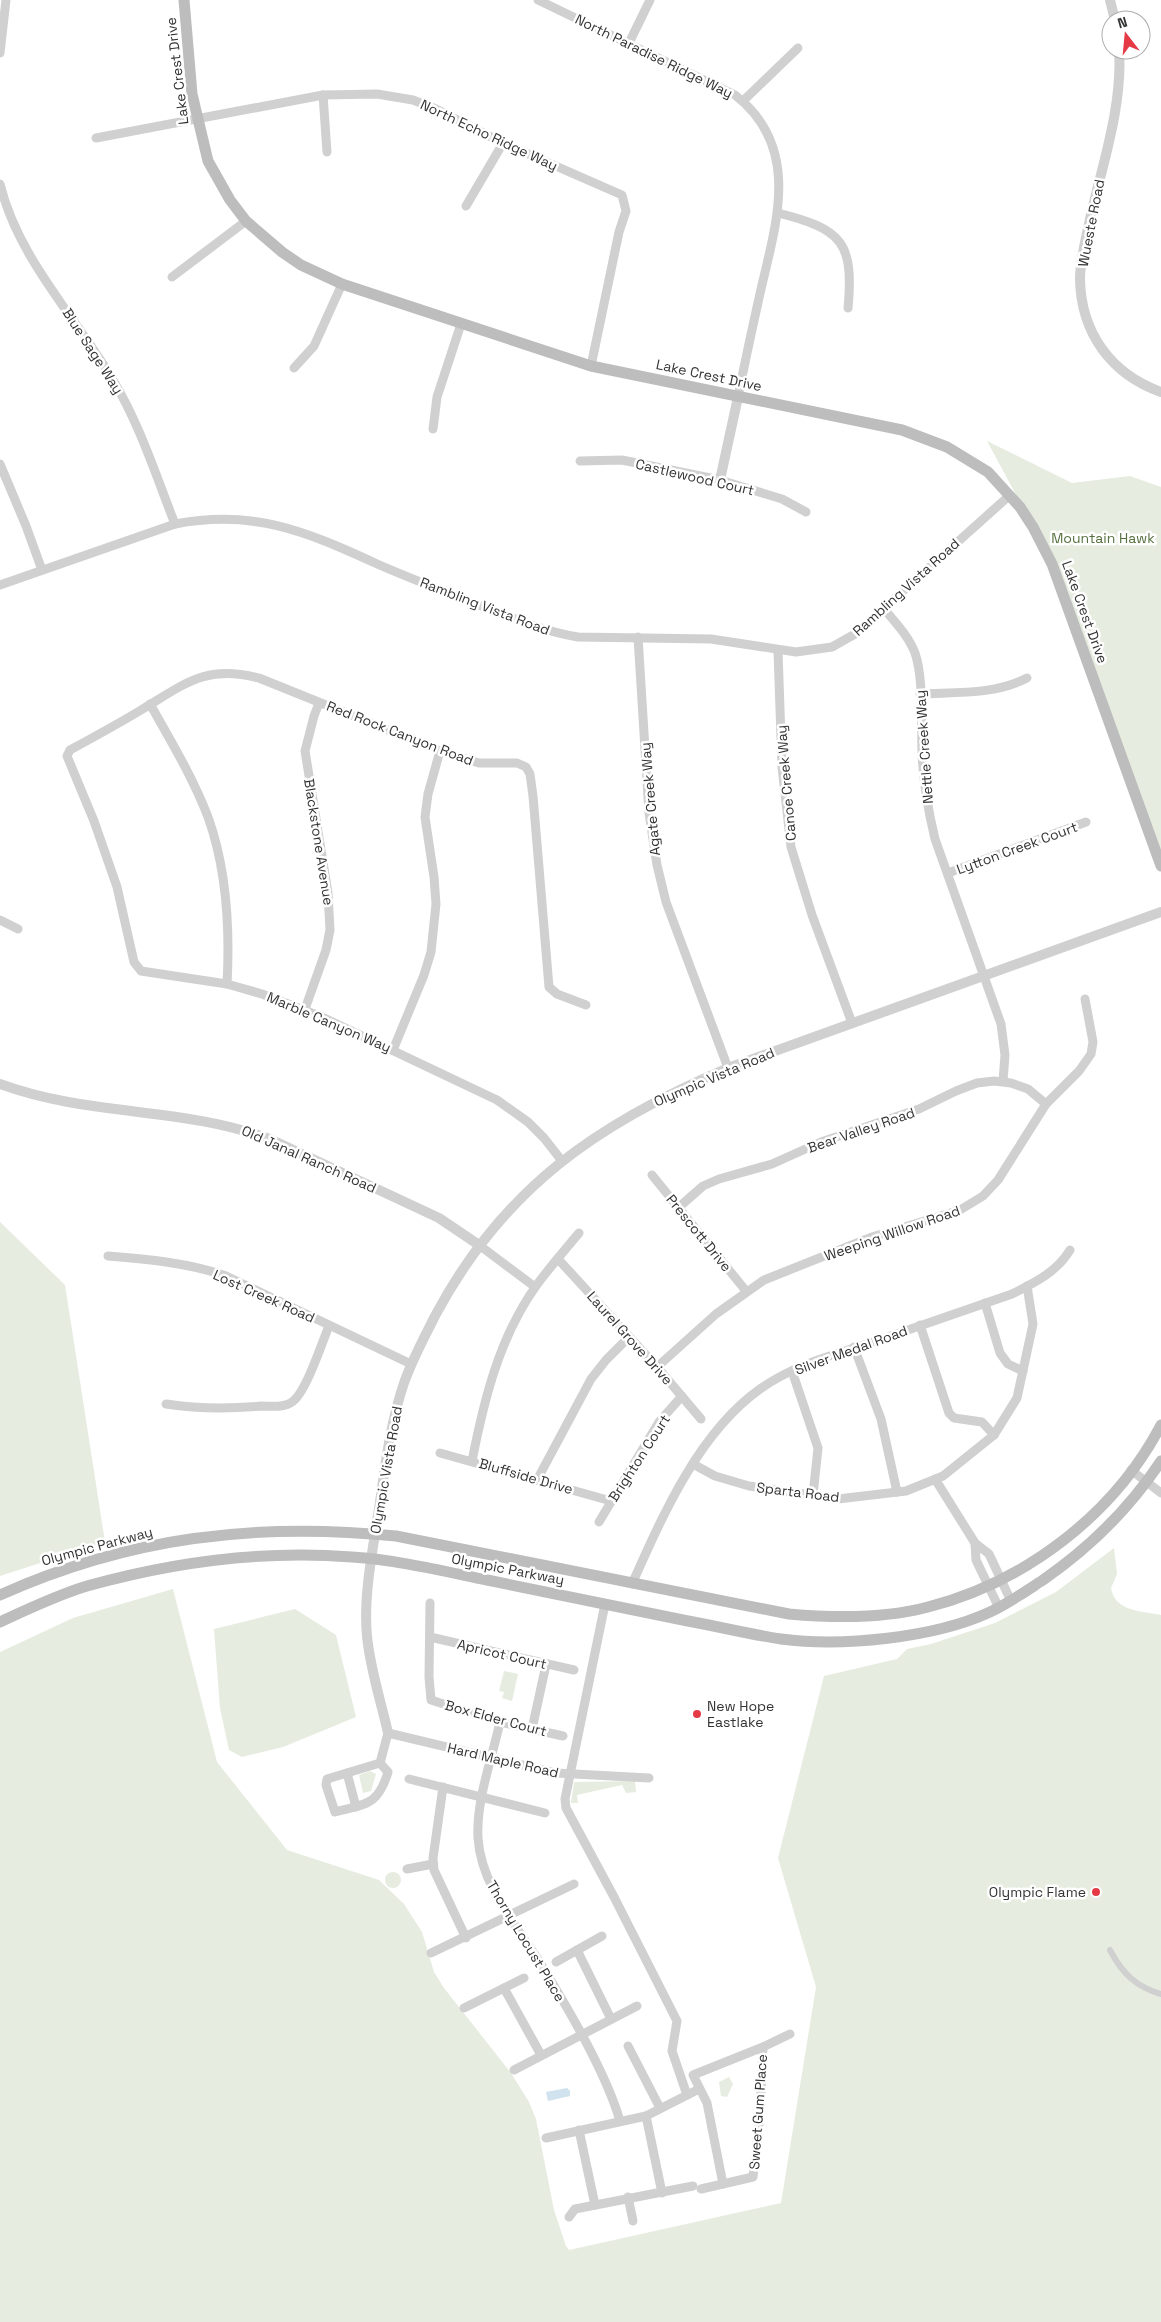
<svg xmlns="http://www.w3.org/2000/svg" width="1161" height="2322" font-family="'Space Grotesk',sans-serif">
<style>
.green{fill:#e6ecdf}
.water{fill:#cfe2ee}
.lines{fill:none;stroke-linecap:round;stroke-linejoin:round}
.pedestrian{stroke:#d0d0d0;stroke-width:6}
.minor{stroke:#d0d0d0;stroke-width:9}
.tertiary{stroke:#d0d0d0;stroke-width:10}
.secondary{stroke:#bdbdbd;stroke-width:11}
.poi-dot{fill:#e63946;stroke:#fff;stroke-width:2}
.labels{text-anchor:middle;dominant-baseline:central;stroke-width:5;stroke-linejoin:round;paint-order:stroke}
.street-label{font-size:14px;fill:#333;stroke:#fff}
.park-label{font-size:14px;fill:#56703f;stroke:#fff}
.poi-label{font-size:14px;fill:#333;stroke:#fff;text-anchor:start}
</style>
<rect width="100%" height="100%" fill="#fff"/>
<g class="green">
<polygon points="987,441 1072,483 1130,476 1161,487 1161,866 1042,543"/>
<polygon points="0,1222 65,1285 105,1542 0,1576"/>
<path d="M1114,1548l3,26 -6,14c4,24 31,23 50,27v707h-1161v-670l73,-34 100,-29 44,173 70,88 92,30 25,24 18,28 12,40 10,16 67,85 18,29 7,17 18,91 12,36 3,4 212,-47 35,-216 -38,-129 46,-182 73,-17 10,-10 24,-5 64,-21 61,-31z"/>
<polygon points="295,1609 336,1635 356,1717 283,1747 242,1757 229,1750 220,1708 214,1629"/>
<polygon points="504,1671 518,1674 512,1701 502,1698 504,1692 499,1691"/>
<polygon points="370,1771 376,1774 371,1791 363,1793 359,1775"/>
<polygon points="635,1781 636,1792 626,1793 622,1785 577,1795 578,1803 571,1803 574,1782"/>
<circle cx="393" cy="1880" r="8"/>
<polygon points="729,2077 733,2084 727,2097 721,2096 719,2082"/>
</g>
<polygon class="water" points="567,2088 570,2091 570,2096 548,2101 546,2092"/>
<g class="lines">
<path class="pedestrian" d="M1110,1950c12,23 26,37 51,44"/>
<g class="minor">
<path d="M538,0l197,95c66,51 42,126 26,194 -8,36 -16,72 -23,108"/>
<polyline points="629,43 650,0"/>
<polyline points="0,53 6,0"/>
<polyline points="323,95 327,152"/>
<polyline points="743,101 798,48"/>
<polyline points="96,138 323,95 377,94 413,100 436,109 503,143 622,195 626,211 619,232 591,366"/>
<path d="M0,184c18,74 75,132 113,196 27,45 43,96 62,144"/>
<polyline points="466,206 503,143"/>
<path d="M778,213c64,16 76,29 70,95"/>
<polyline points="172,277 246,221"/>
<polyline points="294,368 314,346 342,284"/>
<polyline points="433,429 437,397 461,324"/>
<polyline points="580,461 622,460 720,480 782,499 806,512"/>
<polyline points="0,464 26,526 42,570"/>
<path d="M0,585l175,-61c78,-15 130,7 200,39 29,13 59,24 88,36 38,14 74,31 115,38l133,2 85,13 36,-5 23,-13 155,-139"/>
<path d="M885,610c11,13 24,27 30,43 9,26 6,72 7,99 1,30 6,58 13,87l66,185 4,31 -2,26"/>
<polyline points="638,637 649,813 657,865 666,902 728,1068"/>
<polyline points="778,651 782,767 791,847 812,915 852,1023"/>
<path d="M920,694c36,-2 74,1 107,-16"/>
<path d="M150,704c21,37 43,74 58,113 19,53 22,112 19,167"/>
<polyline points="948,873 1086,822"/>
<polyline points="0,920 18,929"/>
<polyline points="305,1009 326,950 330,930 328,893 305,751 314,716 319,703"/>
<polyline points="393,1050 424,975 431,952 436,904 434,877 425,817 428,794 440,751"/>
<path d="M562,1161l-18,-23 -16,-16 -31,-22 -175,-83 -60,-23 -35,-10 -86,-13 -7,-9 -17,-75 -23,-66 -27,-65 3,-6c24,-13 48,-26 71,-40 44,-26 64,-46 118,-32l181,73 39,12h38l9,4 4,7 3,22 16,191 8,7 29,11"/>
<polyline points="652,1175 746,1291"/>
<polyline points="678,1208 703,1186 719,1179 772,1164 821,1142 919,1109 956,1091 977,1083 994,1081 1011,1083 1028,1089 1046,1104"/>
<polyline points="479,1245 535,1287"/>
<path d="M108,1256c39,3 81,7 118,20l185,88"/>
<polyline points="558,1259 657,1367 701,1419"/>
<polyline points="985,1303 1000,1353 1008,1364 1023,1371"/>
<polyline points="920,1325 949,1413 954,1418 982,1422 994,1435"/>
<polyline points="854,1347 881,1419 897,1492"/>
<polyline points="657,1367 716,1314 764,1280 872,1237 960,1210 983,1196 998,1180 1046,1104 1079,1071 1091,1054 1093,1042 1085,999"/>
<polyline points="792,1371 818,1448 813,1495"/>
<path d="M166,1404c33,5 63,5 96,2 9,0 22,2 30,-4 14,-9 30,-60 37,-76"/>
<polyline points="440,1453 611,1501"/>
<path d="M472,1461c12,-61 27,-123 64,-175 13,-18 28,-35 43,-53"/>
<polyline points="693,1464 715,1476 749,1486 838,1499 906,1491 943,1476 994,1435 1017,1398 1033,1324 1027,1286"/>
<polyline points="1131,1470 1161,1493"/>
<polyline points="935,1479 975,1543 989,1554 1011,1601"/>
<polyline points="537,1480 591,1379 606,1360 629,1337"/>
<polyline points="599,1522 659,1422 682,1396"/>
<polyline points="975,1543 976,1560 999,1608"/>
<path d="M632,1584c30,-67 66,-151 128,-195 37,-26 78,-35 119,-49 44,-15 89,-31 133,-46 22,-11 45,-22 58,-44"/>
<polyline points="430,1603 429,1677 431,1700 500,1722 563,1736"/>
<polyline points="605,1604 565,1799 566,1808 614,1897 677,2021 672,2051 687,2095"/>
<polyline points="430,1637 574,1670"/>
<path d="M500,1722c-8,37 -24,78 -22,116 3,49 41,90 66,131 26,43 62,104 76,152"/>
<polyline points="532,1729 546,1665"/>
<path d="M380,1763l8,9c-10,34 -23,32 -53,40l-9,-27 1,-6 53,-16 8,-30 168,40 93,5"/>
<polyline points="347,1773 356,1807"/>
<polyline points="409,1779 545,1813"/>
<polyline points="443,1787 433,1858 434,1870 466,1938"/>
<polyline points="407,1869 433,1864"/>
<polyline points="577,1950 611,2019"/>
<polyline points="431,1953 574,1884"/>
<polyline points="556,1962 602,1936"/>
<polyline points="504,1988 541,2055"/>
<polyline points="464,2008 524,1978"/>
<polyline points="628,2046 660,2108"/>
<polyline points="514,2070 637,2006"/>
<polyline points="646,2116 662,2193"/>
<polyline points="579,2130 595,2205"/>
<polyline points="546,2138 646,2116 699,2089"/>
<polyline points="723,2184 707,2103 693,2075 763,2047 790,2034"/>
<polyline points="701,2189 753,2177 760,2115 763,2047"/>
<polyline points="628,2197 633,2221"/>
<polyline points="569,2217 575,2209 693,2186"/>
</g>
<g class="tertiary">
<polyline points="1110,0 1115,20"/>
<path d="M1119,50c4,55 -17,116 -29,169 -4,20 -10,40 -10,60 1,54 31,95 81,113"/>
<polyline points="720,480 738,397"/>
<path d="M0,1084c89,33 183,22 272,56l167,78 40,27"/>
<path d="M388,1733c-7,-32 -18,-64 -21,-97 -4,-39 6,-88 12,-127 6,-42 11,-85 25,-126 8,-23 20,-45 31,-67 68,-128 163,-193 293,-248l433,-156"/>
</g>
<g class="secondary">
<polyline points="184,0 192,94 208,161 230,200 246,221 282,252 301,265 342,284 591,366 902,430 947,447 988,472 1020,507 1033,527 1052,564 1161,866"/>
<path d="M0,1595c129,-58 256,-73 396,-59l393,78c45,4 95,5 139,-7 97,-25 186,-92 233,-182"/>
<path d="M0,1622c28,-13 57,-27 87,-36 86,-24 176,-36 265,-29 46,3 91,14 135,23 66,13 131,27 196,40 33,6 65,14 98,19 61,8 153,-1 209,-27 19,-9 36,-21 53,-32 46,-32 87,-72 118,-119"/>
</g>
</g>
<g class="poi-dot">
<circle cx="697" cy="1714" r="5"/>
<circle cx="1096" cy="1892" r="5"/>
</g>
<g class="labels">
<g class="street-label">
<text transform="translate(654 56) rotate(26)">North Paradise Ridge Way</text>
<text transform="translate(177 71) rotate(-97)">Lake Crest Drive</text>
<text transform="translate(489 135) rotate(25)">North Echo Ridge Way</text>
<text transform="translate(1091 223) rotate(-79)">Wueste Road</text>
<text transform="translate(93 351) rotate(57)">Blue Sage Way</text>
<text transform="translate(709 375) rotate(12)">Lake Crest Drive</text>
<text transform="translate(695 477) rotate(13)">Castlewood Court</text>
<text transform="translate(906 587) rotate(-42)">Rambling Vista Road</text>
<text transform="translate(485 606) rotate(21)">Rambling Vista Road</text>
<text transform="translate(1085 612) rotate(70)">Lake Crest Drive</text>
<text transform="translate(400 733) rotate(21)">Red Rock Canyon Road</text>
<text transform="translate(924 747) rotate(-94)">Nettle Creek Way</text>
<text transform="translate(786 783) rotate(-95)">Canoe Creek Way</text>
<text transform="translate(650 799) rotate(-95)">Agate Creek Way</text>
<text transform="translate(319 842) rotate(81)">Blackstone Avenue</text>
<text transform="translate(1017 848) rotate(-20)">Lytton Creek Court</text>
<text transform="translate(329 1022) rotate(23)">Marble Canyon Way</text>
<text transform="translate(714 1077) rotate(-23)">Olympic Vista Road</text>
<text transform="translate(861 1130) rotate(-19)">Bear Valley Road</text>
<text transform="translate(309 1159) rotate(24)">Old Janal Ranch Road</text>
<text transform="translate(699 1233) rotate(51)">Prescott Drive</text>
<text transform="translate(892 1233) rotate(-19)">Weeping Willow Road</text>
<text transform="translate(264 1296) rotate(24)">Lost Creek Road</text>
<text transform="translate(630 1338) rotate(48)">Laurel Grove Drive</text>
<text transform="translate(851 1350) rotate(-20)">Silver Medal Road</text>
<text transform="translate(639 1458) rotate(-57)">Brighton Court</text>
<text transform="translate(386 1470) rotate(-80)">Olympic Vista Road</text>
<text transform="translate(526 1476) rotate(16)">Bluffside Drive</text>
<text transform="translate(798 1492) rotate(7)">Sparta Road</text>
<text transform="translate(97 1546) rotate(-15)">Olympic Parkway</text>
<text transform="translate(508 1569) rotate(11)">Olympic Parkway</text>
<text transform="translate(502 1654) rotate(13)">Apricot Court</text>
<text transform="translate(496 1718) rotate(15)">Box Elder Court</text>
<text transform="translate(503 1760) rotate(13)">Hard Maple Road</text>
<text transform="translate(526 1941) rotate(59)">Thorny Locust Place</text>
<text transform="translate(758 2112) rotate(-86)">Sweet Gum Place</text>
</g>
<g class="park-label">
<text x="1103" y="538">Mountain Hawk</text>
</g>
<g class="poi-label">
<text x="707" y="1706">New Hope<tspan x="707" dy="16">Eastlake</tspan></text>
<text x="1086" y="1892" text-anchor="end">Olympic Flame</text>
</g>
</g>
<g transform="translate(1126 35) rotate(344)"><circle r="24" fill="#ffffff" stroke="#adadad"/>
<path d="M0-4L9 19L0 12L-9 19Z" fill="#e63946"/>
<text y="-8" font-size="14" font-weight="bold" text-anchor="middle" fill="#333333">N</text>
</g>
</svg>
